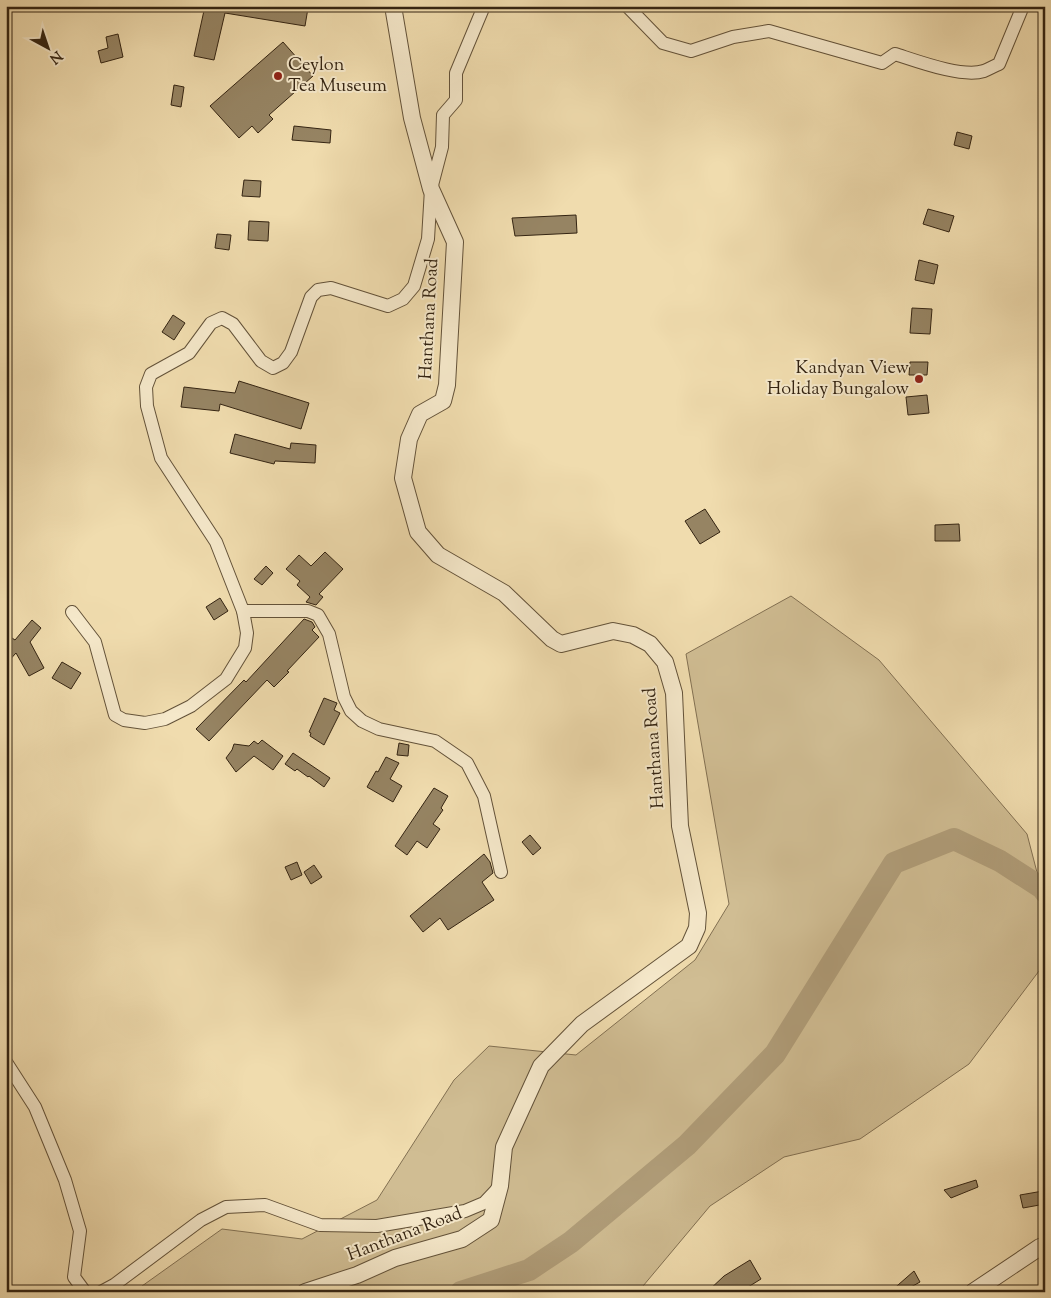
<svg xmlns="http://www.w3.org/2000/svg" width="1051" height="1298" font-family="'Sorts Mill Goudy',serif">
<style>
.green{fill:#d0bd93;stroke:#827052}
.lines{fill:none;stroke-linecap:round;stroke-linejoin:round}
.river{stroke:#b09d79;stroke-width:22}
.building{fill:#968463;stroke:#342412}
.minor-casing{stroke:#635239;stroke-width:14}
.tertiary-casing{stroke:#635239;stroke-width:18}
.minor{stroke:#f5e8ca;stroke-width:12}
.tertiary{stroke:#f5e8ca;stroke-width:16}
.poi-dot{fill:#8f2418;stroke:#f5e8ca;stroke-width:2}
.labels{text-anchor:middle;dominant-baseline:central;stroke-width:4;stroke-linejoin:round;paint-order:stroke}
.poi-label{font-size:18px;fill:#342412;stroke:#f5e8ca;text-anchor:start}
.street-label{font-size:18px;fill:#342412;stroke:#f5e8ca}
</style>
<rect width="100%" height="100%" fill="#f0dcae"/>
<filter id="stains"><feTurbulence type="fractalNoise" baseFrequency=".004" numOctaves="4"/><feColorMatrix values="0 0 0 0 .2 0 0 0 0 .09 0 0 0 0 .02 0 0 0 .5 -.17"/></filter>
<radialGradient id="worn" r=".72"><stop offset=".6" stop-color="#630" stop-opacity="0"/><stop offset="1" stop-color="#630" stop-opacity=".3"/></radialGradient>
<polygon class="green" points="791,596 879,660 1027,834 1045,903 1045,963 969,1064 860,1139 784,1157 710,1206 638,1292 141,1292 142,1286 222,1229 302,1239 377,1200 454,1080 489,1046 576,1055 695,960 729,904 686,654"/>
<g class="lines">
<polyline class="river" points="461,1292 529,1270 571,1242 687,1145 775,1054 894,863 954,839 1000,861 1042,888 1045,892"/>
</g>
<g class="building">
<polygon points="205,6 298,6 308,8 305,26 225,13 214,60 194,56"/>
<polygon points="118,34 123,57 101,63 98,51 108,48 106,37"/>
<polygon points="283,42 313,76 269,115 273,119 258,133 252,126 239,138 210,106"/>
<polygon points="174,85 184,87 181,107 171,105"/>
<polygon points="294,126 331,130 330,143 292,140"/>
<polygon points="957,132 972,136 969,149 954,145"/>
<polygon points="244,180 261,181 260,197 242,196"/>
<polygon points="928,209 954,216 949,232 923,224"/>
<polygon points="576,215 577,233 515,236 512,218"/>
<polygon points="249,221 269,222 268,241 248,240"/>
<polygon points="217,234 231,235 229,250 215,248"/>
<polygon points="919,260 938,265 934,284 915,280"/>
<polygon points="912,308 932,309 930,334 910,333"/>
<polygon points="173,315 185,323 174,340 162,332"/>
<polygon points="910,362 928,362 927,375 909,375"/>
<polygon points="239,381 309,403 301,429 220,404 219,411 181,407 184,387 235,393"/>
<polygon points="927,395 929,413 908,415 906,397"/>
<polygon points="235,434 290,449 291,443 316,445 315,463 275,461 274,464 230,453"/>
<polygon points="705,509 720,532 700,544 685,521"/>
<polygon points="959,524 960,541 935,541 935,525"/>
<polygon points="325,552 343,569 319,594 323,597 316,605 306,602 310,597 297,585 300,581 286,569 299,555 311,566"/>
<polygon points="266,566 273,573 262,585 254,579"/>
<polygon points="220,598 228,611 214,620 206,607"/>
<polygon points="304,619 312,622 315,627 312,630 319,637 287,671 289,672 274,687 267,680 209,741 196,729 244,680 246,682"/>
<polygon points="32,620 41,628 30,642 44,668 29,676 16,653 6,664 6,645 12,638 15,640"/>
<polygon points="62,662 81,673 71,689 52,678"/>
<polygon points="324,698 337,703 334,710 340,713 324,745 310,736 311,733 309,732"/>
<polygon points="262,740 283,756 273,770 254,756 236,772 226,758 232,750 234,744 249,746 254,741 258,744"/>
<polygon points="399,743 409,745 408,756 397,755"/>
<polygon points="293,753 330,778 324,787 309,776 308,777 297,769 295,771 285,764"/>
<polygon points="386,757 399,763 390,779 402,786 393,802 367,787 376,771 378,772"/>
<polygon points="434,788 448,796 441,808 443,810 433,824 440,829 427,848 417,841 407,855 395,846"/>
<polygon points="530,835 541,848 533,855 522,842"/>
<polygon points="484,854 490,862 493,873 482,882 494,900 448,930 440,918 423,932 410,916"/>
<polygon points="297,862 302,875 291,880 285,867"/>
<polygon points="314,865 322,877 311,884 304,872"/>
<polygon points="976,1180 978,1187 951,1198 944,1190"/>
<polygon points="1043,1191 1045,1204 1023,1208 1020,1195"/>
<polygon points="750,1260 761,1279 740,1292 707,1292 724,1276"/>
<polygon points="914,1271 920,1282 902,1292 890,1292"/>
</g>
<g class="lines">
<g class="minor-casing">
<g id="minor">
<path d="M627,6l36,37 28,8 42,-14 36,-6 113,32 13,-9c22,7 67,24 89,17 5,-2 10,-5 15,-7l24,-58"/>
<polyline points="243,611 308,611 318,615 329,634 344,697 351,711 362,721 379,729 435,741 467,763 484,796 501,872"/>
<polyline points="72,612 95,642 115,715 124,720 145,723 165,719 191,706 226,679 245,648 247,633 243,611 216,542 161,458 147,406 146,387 151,374 189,353 211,323 222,318 233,324 261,361 273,368 283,363 291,352 311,297 318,290 331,288 388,306 403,299 414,286 428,239 431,189 442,147 443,115 456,100 456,73 484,6"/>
<polyline points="6,1062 35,1107 65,1180 80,1231 74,1277 85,1292"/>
<polyline points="101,1292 114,1285 201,1220 226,1207 265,1205 320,1225 377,1226 465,1211 484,1203 500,1186"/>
</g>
</g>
<g class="tertiary-casing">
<g id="tertiary">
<polyline points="305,1292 357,1275 395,1258 462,1239 491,1220 500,1186 504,1147 541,1066 582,1024 689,946 697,928 698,913 680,826 674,693 665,662 650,644 633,635 613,631 561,644 552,639 504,593 438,555 418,532 403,478 409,439 420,414 443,401 447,385 455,242 431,189 412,118 393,6"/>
<polyline points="973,1292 1040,1247 1045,1245"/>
</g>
</g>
<use href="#minor" class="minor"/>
<use href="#tertiary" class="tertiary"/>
</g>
<g class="poi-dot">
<circle cx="278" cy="76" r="5"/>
<circle cx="919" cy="379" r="5"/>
</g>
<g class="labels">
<g class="poi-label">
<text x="288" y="66">Ceylon<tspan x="288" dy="21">Tea Museum</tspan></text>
<text x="909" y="369" text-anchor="end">Kandyan View<tspan x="909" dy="21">Holiday Bungalow</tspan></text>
</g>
<g class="street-label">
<text transform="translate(430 319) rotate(-87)">Hanthana Road</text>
<text transform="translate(655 748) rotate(-94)">Hanthana Road</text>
<text transform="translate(405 1235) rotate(-21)">Hanthana Road</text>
</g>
</g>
<rect width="1051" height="1298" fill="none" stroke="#f0dcae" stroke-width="25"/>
<rect x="8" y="8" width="1036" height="1283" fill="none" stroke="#342412" stroke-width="2.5"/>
<rect x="12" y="12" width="1026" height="1273" fill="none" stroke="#342412"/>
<g transform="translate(48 48) rotate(140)" stroke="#f5e8ca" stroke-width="4" paint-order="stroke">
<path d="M0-4L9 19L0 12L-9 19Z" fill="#342412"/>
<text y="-8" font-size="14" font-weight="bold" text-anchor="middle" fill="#342412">N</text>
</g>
<rect width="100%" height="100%" filter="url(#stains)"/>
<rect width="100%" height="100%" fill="url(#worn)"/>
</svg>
